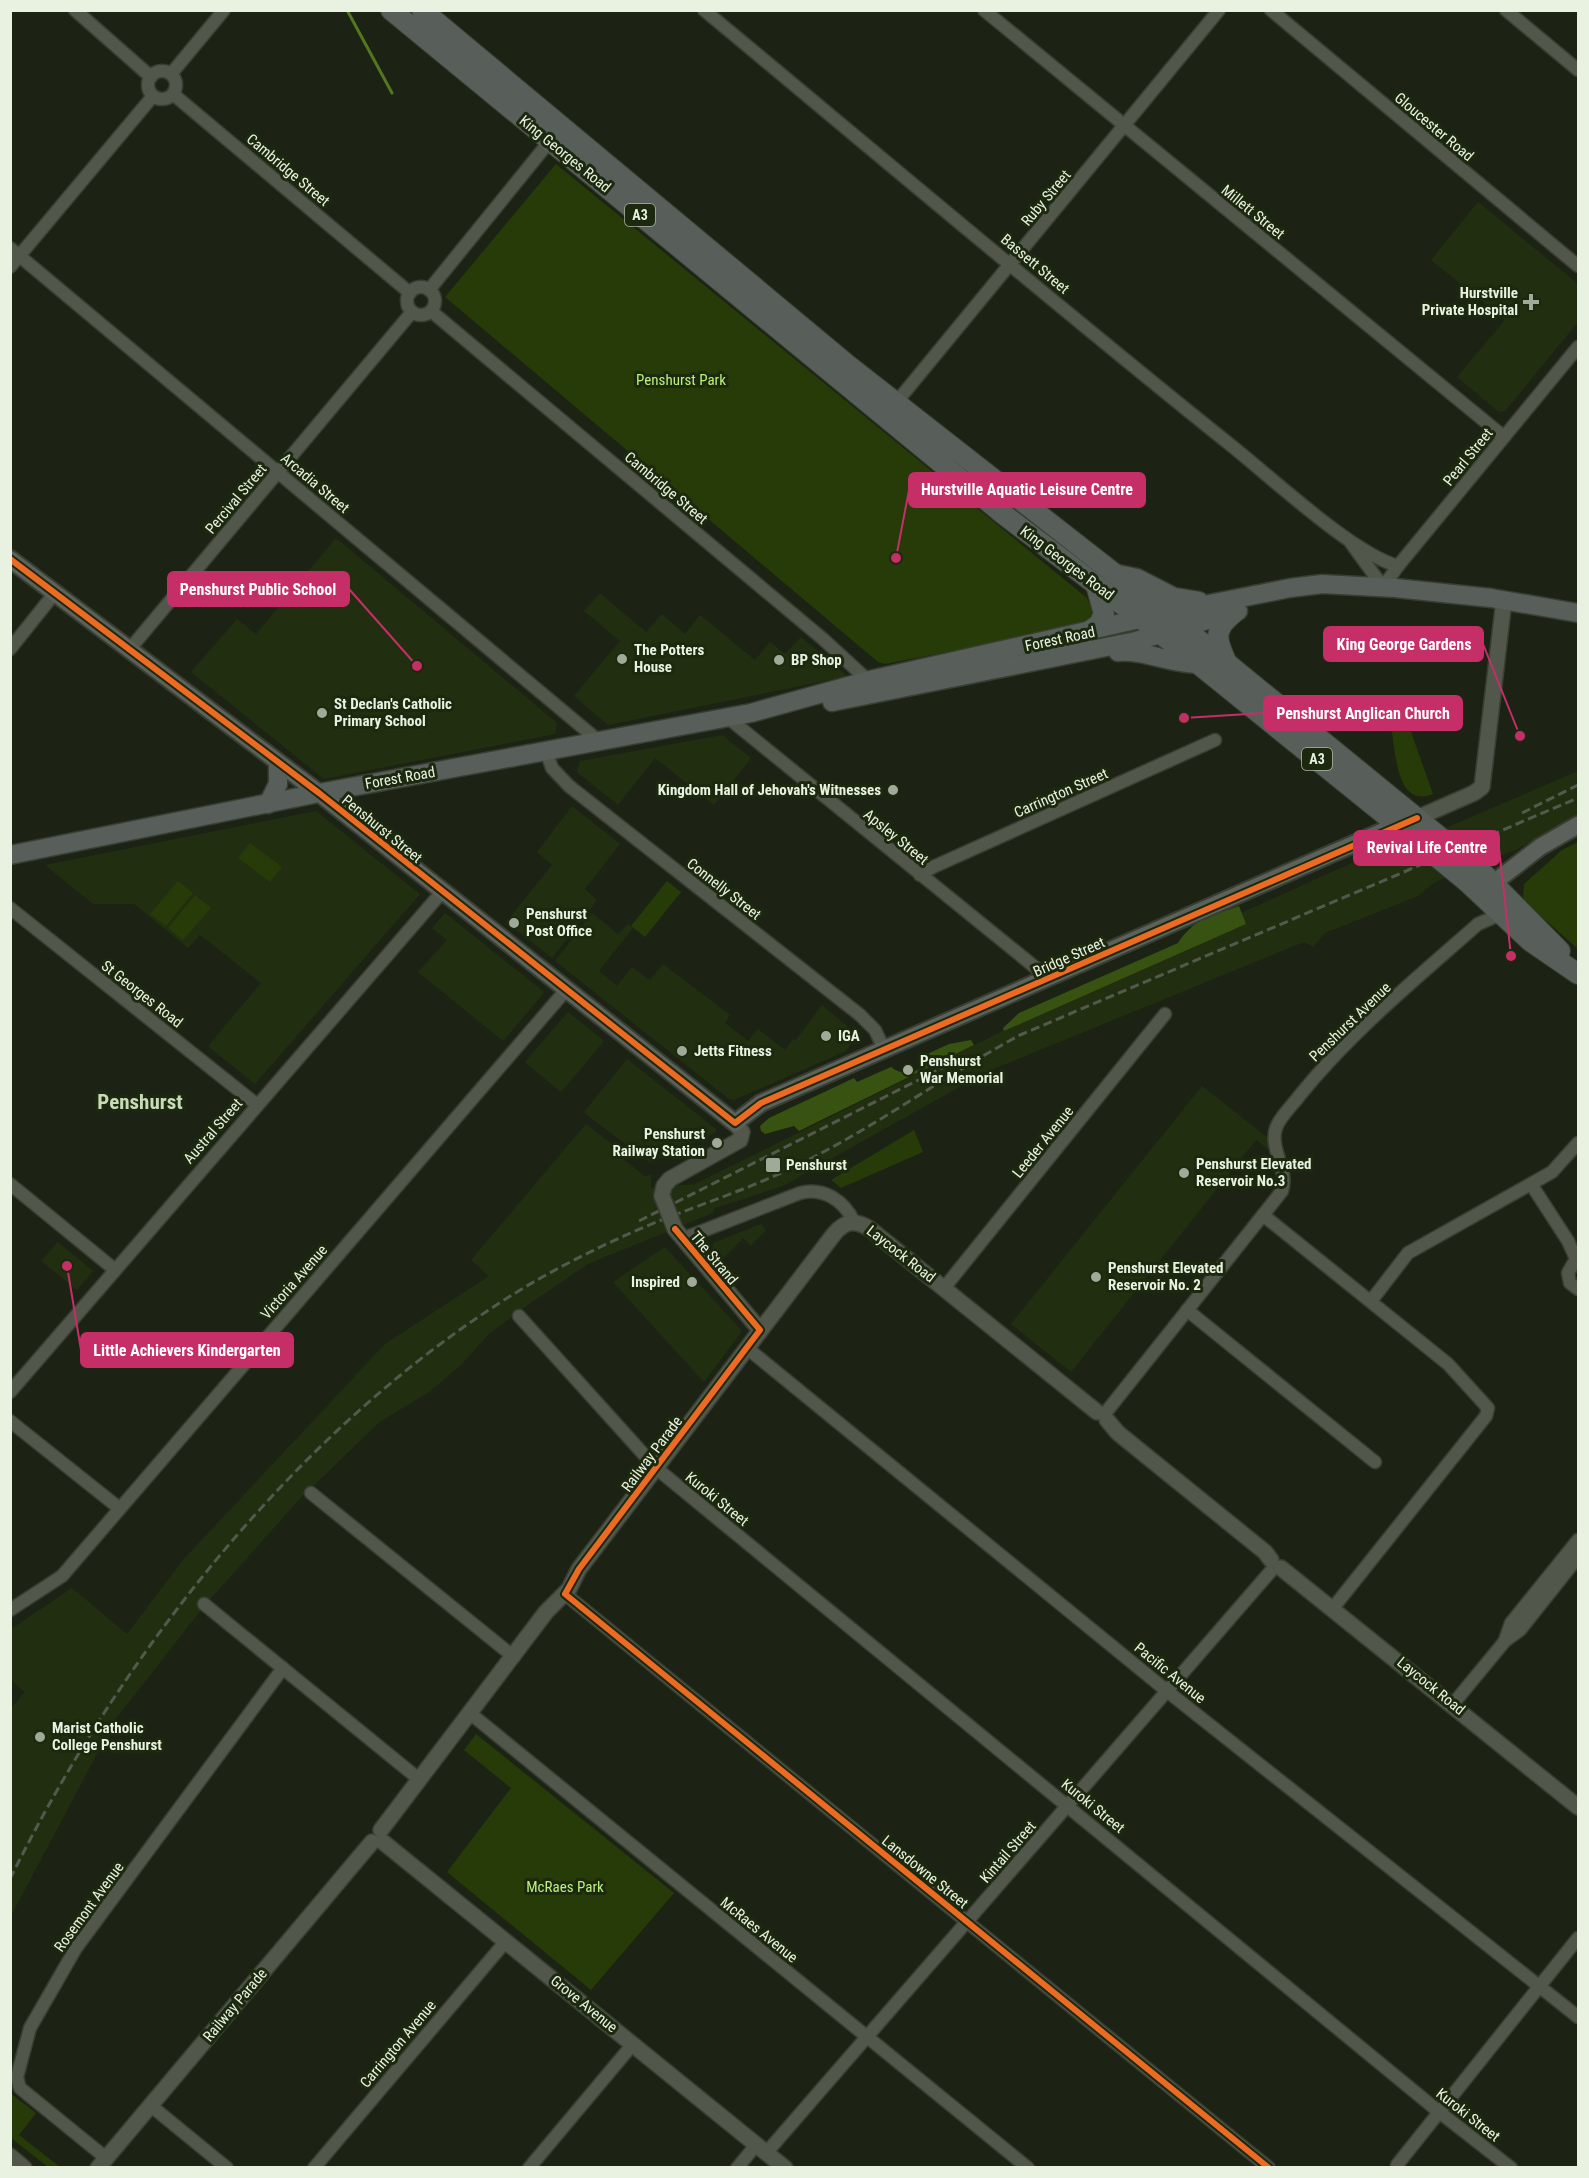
<svg xmlns="http://www.w3.org/2000/svg" width="1589" height="2178" font-family="'Roboto Condensed',sans-serif">
<style>
.built{fill:#212f10}
.green{fill:#263b08}
.forest{fill:#375211}
.lines{fill:none;stroke-linecap:round;stroke-linejoin:round}
.stream{stroke:#527720;stroke-width:3}
.minor-casing{stroke:#383e32;stroke-width:15}
.tertiary-casing{stroke:#383e32;stroke-width:18}
.secondary-casing{stroke:#383e32;stroke-width:20}
.primary-casing{stroke:#383e32;stroke-width:21}
.trunk-casing{stroke:#383e32;stroke-width:22}
.minor{stroke:#52574b;stroke-width:12}
.tertiary{stroke:#52574b;stroke-width:15}
.secondary{stroke:#5c625b;stroke-width:16}
.primary{stroke:#585f5a;stroke-width:18}
.trunk{stroke:#585f5a;stroke-width:20}
.rail{stroke:#53594d;stroke-width:3;stroke-dasharray:9 4.5;stroke-linecap:butt}
.tertiary-bridge-casing{stroke:#383e32;stroke-width:18;stroke-linecap:butt}
.trunk-bridge-casing{stroke:#383e32;stroke-width:22;stroke-linecap:butt}
.tertiary-bridge{stroke:#52574b;stroke-width:15}
.trunk-bridge{stroke:#585f5a;stroke-width:20}
.cycleway-casing{stroke:#1d290e;stroke-width:10}
.cycleway{stroke:#ed6a23;stroke-width:6}
.poi-dot{fill:#a1aa99;stroke:#1d290e;stroke-width:2}
.labels{text-anchor:middle;dominant-baseline:central;stroke-width:6;stroke-linejoin:round;paint-order:stroke}
.shield{fill:#1d290e;stroke:#acb6a2;stroke-width:1.5}
.shield-label{font-size:14px;font-weight:bold;fill:#e9f2e1}
.street-label{font-size:15px;fill:#e9f2e1;stroke:#1d290e}
.poi-label{font-size:15px;font-weight:bold;fill:#e9f2e1;stroke:#1d290e;text-anchor:start}
.park-label{font-size:15px;fill:#baf17b;stroke:#1d290e}
.district-label{font-size:21px;font-weight:bold;fill:#c9dab9;stroke:#1d290e}
.leader{fill:none;stroke:#c62e68;stroke-width:2}
.callout-dot{fill:#c62e68;stroke:#1d290e;stroke-width:2}
.callout{fill:#c62e68;stroke:#c62e68;stroke-width:2}
.callout-label{font-size:16px;text-anchor:middle;font-weight:bold;fill:#fff}
</style>
<rect width="100%" height="100%" fill="#1c2314"/>
<g class="built">
<polygon points="1478,202 1578,284 1578,322 1505,411 1499,412 1457,377 1505,320 1431,260"/>
<polygon points="336,538 557,723 555,734 324,779 191,672 237,619 256,634"/>
<polygon points="600,593 646,632 662,614 685,634 700,615 755,660 770,642 785,654 801,637 845,674 845,677 608,725 574,696 620,641 584,611"/>
<polygon points="722,735 751,758 714,805 655,758 618,805 577,772 580,761"/>
<polygon points="1578,771 1578,816 1516,850 1502,855 1487,856 1432,884 1418,896 1325,933 1313,947 1304,942 986,1072 783,1186 715,1208 713,1213 588,1264 526,1306 489,1334 462,1364 429,1392 381,1421 364,1437 297,1502 205,1605 115,1720 11,1916 11,1708 25,1692 11,1680 11,1629 72,1588 127,1634 183,1560 385,1344 489,1276 471,1260 586,1124 626,1155 622,1158 646,1177 651,1174 651,1188 695,1184 1015,1025 1173,956 1195,934 1389,846 1404,846"/>
<polygon points="572,806 620,844 585,889 597,900 552,958 506,922 552,865 537,852"/>
<polygon points="316,811 420,894 255,1084 208,1046 261,983 200,935 188,948 134,904 93,904 45,865"/>
<polygon points="445,913 543,991 543,994 503,1041 418,972 447,940 432,928"/>
<polygon points="592,913 618,934 628,924 633,928 599,971 617,986 632,967 650,980 663,964 730,1015 725,1023 748,1041 758,1029 785,1050 793,1039 796,1040 822,1005 853,1031 852,1043 846,1051 734,1100 729,1099 555,961"/>
<polygon points="568,1012 604,1041 561,1092 525,1062"/>
<polygon points="627,1059 716,1129 716,1132 650,1163 591,1118 584,1112"/>
<polygon points="1202,1086 1268,1138 1272,1152 1256,1140 1071,1372 1011,1324"/>
<polygon points="761,1224 766,1230 751,1246 743,1238 720,1262 712,1252 713,1243"/>
<polygon points="58,1242 93,1271 77,1290 41,1261"/>
<polygon points="665,1247 742,1331 704,1382 613,1282"/>
</g>
<g class="green">
<polygon points="556,164 1087,598 1094,612 1090,620 1056,631 885,664 878,662 445,297"/>
<path d="M1391,727l19,2 23,65c-37,15 -37,-42 -42,-67z"/>
<polygon points="1578,842 1578,949 1523,900 1524,884 1562,850"/>
<polygon points="250,843 282,867 270,882 238,858"/>
<polygon points="178,881 193,893 166,926 150,914"/>
<polygon points="667,881 681,892 645,937 631,926"/>
<polygon points="195,895 211,908 183,940 168,928"/>
<polygon points="914,1130 923,1152 841,1188 831,1180"/>
<polygon points="476,1734 674,1893 591,1990 447,1872 511,1788 464,1750"/>
<polygon points="10,2093 36,2113 19,2135 60,2167 48,2167 11,2138"/>
</g>
<g class="forest">
<path d="M1239,906l7,18 -242,107 -1,-3 16,-15 159,-70c16,-25 34,-27 61,-37z"/>
<path d="M971,1040l3,5 -175,86 -5,-5 -29,8 -4,-3 -1,-5 9,-8 85,-40 3,4 34,-15c12,10 27,6 36,-5l-4,-6 26,-12z"/>
</g>
<g class="lines">
<polyline class="stream" points="347,10 392,93"/>
<g class="minor-casing">
<g id="minor">
<polyline points="75,10 151,77"/>
<path d="M704,10c176,146 350,294 529,437 39,31 120,107 165,119"/>
<polyline points="984,10 1504,437"/>
<polyline points="1271,10 1578,266"/>
<polyline points="1506,10 1578,70"/>
<circle cx="162" cy="85" r="14"/>
<polyline points="171,74 224,10"/>
<polyline points="173,94 410,293"/>
<polyline points="10,248 600,742"/>
<polyline points="10,267 153,96"/>
<circle cx="421" cy="301" r="14"/>
<polyline points="429,290 549,142"/>
<polyline points="431,311 823,639 872,684"/>
<polyline points="895,404 1219,10"/>
<polyline points="1351,543 1383,587 1398,566 1578,347"/>
<polyline points="10,649 54,594"/>
<polyline points="129,650 412,312"/>
<polyline points="727,717 1036,968 1045,981"/>
<polyline points="546,751 552,768 569,786 860,1015 875,1030 885,1051"/>
<polyline points="920,875 933,867 1215,740"/>
<polyline points="10,908 256,1104"/>
<polyline points="10,1184 114,1269"/>
<polyline points="1531,1184 1568,1241 1577,1261"/>
<polyline points="1263,1215 1448,1364 1488,1408 1486,1416 1333,1608"/>
<path d="M682,1239l118,-46c23,-6 44,7 54,29"/>
<polyline points="1578,1261 1573,1264 1568,1273 1570,1283 1578,1289"/>
<polyline points="944,1288 1165,1014"/>
<polyline points="1371,1301 1408,1253 1552,1172 1578,1143"/>
<polyline points="1187,1310 1375,1462"/>
<polyline points="519,1316 656,1468 1438,2111 1511,2168"/>
<polyline points="747,1348 1167,1691 1578,2017"/>
<polyline points="10,1392 442,892"/>
<path d="M1107,1411l175,-220c7,-20 -13,-43 -6,-63 4,-12 17,-23 24,-33 52,-64 117,-117 178,-171l23,-10"/>
<polyline points="10,1421 119,1508"/>
<polyline points="311,1493 514,1657"/>
<polyline points="565,1594 1269,2168"/>
<polyline points="204,1604 420,1780"/>
<polyline points="10,1610 62,1576 566,990"/>
<polyline points="1505,1640 1511,1623 1578,1540"/>
<polyline points="1453,1704 1505,1641 1520,1630 1578,1557"/>
<polyline points="471,1714 1028,2168"/>
<polyline points="150,2105 227,2168"/>
<polyline points="767,2152 1271,1571"/>
<polyline points="106,2158 20,2088 17,2077 30,2028 76,1948 283,1668"/>
<polyline points="1397,2165 1578,1938"/>
<polyline points="314,2168 506,1941"/>
<polyline points="529,2168 633,2044"/>
<polyline points="737,2168 757,2144"/>
</g>
</g>
<g class="tertiary-casing">
<g id="tertiary">
<polyline points="1417,818 1474,793 1482,787 1504,600"/>
<polyline points="662,1196 664,1186 670,1179 740,1140 742,1132 735,1123"/>
<polyline points="675,1229 760,1330"/>
<polyline points="1107,1420 1118,1433 1265,1552 1271,1560"/>
<polyline points="1281,1568 1578,1807"/>
<path d="M381,1830l165,-218 23,-23 10,-20 255,-335c11,-13 21,-15 36,-5l227,183"/>
<polyline points="383,1842 785,2168"/>
<polyline points="10,2156 24,2168"/>
<polyline points="98,2168 372,1842"/>
</g>
</g>
<g class="secondary-casing">
<g id="secondary">
<polyline points="10,559 319,793 735,1123 761,1103 1397,825"/>
<polyline points="1483,891 1540,847 1578,825"/>
</g>
</g>
<g class="primary-casing">
<g id="primary">
<polyline points="1113,573 1137,578 1174,597 1199,601"/>
<path d="M1118,652c28,-2 52,12 81,12"/>
<polyline points="832,702 1136,641 1238,611"/>
<polyline points="268,804 278,784 278,763"/>
<polyline points="10,855 319,793 751,713 870,680 1179,610 1290,588 1322,584 1395,588 1491,598 1578,613"/>
</g>
</g>
<g class="trunk-casing">
<g id="trunk">
<polyline points="391,10 1003,514 1161,634 1416,840"/>
<polyline points="422,10 849,366 1184,628 1435,833"/>
<polyline points="1087,633 1099,624 1104,614 1096,585"/>
<path d="M1226,661c-11,-24 -12,-32 9,-49"/>
<polyline points="1480,870 1560,951"/>
<polyline points="1466,881 1530,941 1578,974"/>
</g>
</g>
<use href="#minor" class="minor"/>
<use href="#tertiary" class="tertiary"/>
<use href="#secondary" class="secondary"/>
<use href="#primary" class="primary"/>
<use href="#trunk" class="trunk"/>
<g class="rail">
<polyline points="1522,813 1578,785"/>
<polyline points="639,1221 950,1064"/>
<path d="M10,1879c114,-232 301,-468 527,-599 39,-22 80,-42 122,-59 48,-19 98,-35 145,-59 74,-37 142,-87 216,-127l558,-237"/>
</g>
<g class="tertiary-bridge-casing">
<polyline id="tertiary-bridge" points="662,1196 675,1229"/>
</g>
<g class="trunk-bridge-casing">
<g id="trunk-bridge">
<polyline points="1435,833 1480,870"/>
<polyline points="1416,840 1466,881"/>
</g>
</g>
<use href="#tertiary-bridge" class="tertiary-bridge"/>
<use href="#trunk-bridge" class="trunk-bridge"/>
<g class="cycleway-casing">
<g id="cycleway">
<polyline points="10,559 319,793 735,1123 761,1103 1417,818"/>
<polyline points="675,1229 760,1330 579,1569 565,1594 1269,2168"/>
</g>
</g>
<use href="#cycleway" class="cycleway"/>
</g>
<g class="poi-dot">
<path d="M1528 293h6v6h6v6h-6v6h-6v-6h-6v-6h6z"/>
<circle cx="622" cy="659" r="6"/>
<circle cx="779" cy="660" r="6"/>
<circle cx="322" cy="713" r="6"/>
<circle cx="893" cy="790" r="6"/>
<circle cx="514" cy="923" r="6"/>
<circle cx="826" cy="1036" r="6"/>
<circle cx="682" cy="1051" r="6"/>
<circle cx="908" cy="1070" r="6"/>
<circle cx="717" cy="1143" r="6"/>
<rect x="765" y="1157" width="16" height="16" rx="3"/>
<circle cx="1184" cy="1173" r="6"/>
<circle cx="1096" cy="1277" r="6"/>
<circle cx="692" cy="1282" r="6"/>
<circle cx="40" cy="1737" r="6"/>
</g>
<g class="labels">
<g class="shield">
<rect x="625" y="204" width="30" height="22" rx="4.5"/>
<rect x="1302" y="748" width="30" height="22" rx="4.5"/>
</g>
<g class="shield-label">
<text x="640" y="215">A3</text>
<text x="1317" y="759">A3</text>
</g>
<g class="street-label">
<text transform="translate(1434 127) rotate(40)">Gloucester Road</text>
<text transform="translate(565 154) rotate(39)">King Georges Road</text>
<text transform="translate(288 170) rotate(40)">Cambridge Street</text>
<text transform="translate(1046 198) rotate(-50)">Ruby Street</text>
<text transform="translate(1253 212) rotate(39)">Millett Street</text>
<text transform="translate(1035 264) rotate(40)">Bassett Street</text>
<text transform="translate(1468 457) rotate(-51)">Pearl Street</text>
<text transform="translate(315 483) rotate(40)">Arcadia Street</text>
<text transform="translate(666 488) rotate(40)">Cambridge Street</text>
<text transform="translate(236 499) rotate(-50)">Percival Street</text>
<text transform="translate(1067 563) rotate(37)">King Georges Road</text>
<text transform="translate(1060 639) rotate(-12)">Forest Road</text>
<text transform="translate(400 778) rotate(-10)">Forest Road</text>
<text transform="translate(1061 793) rotate(-24)">Carrington Street</text>
<text transform="translate(382 829) rotate(39)">Penshurst Street</text>
<text transform="translate(896 837) rotate(39)">Apsley Street</text>
<text transform="translate(724 889) rotate(38)">Connelly Street</text>
<text transform="translate(1069 957) rotate(-24)">Bridge Street</text>
<text transform="translate(142 994) rotate(38)">St Georges Road</text>
<text transform="translate(1350 1022) rotate(-44)">Penshurst Avenue</text>
<text transform="translate(213 1131) rotate(-49)">Austral Street</text>
<text transform="translate(1043 1142) rotate(-51)">Leeder Avenue</text>
<text transform="translate(901 1254) rotate(38)">Laycock Road</text>
<text transform="translate(714 1258) rotate(50)">The Strand</text>
<text transform="translate(294 1282) rotate(-49)">Victoria Avenue</text>
<text transform="translate(652 1454) rotate(-53)">Railway Parade</text>
<text transform="translate(717 1499) rotate(39)">Kuroki Street</text>
<text transform="translate(1170 1673) rotate(39)">Pacific Avenue</text>
<text transform="translate(1431 1686) rotate(39)">Laycock Road</text>
<text transform="translate(1093 1806) rotate(39)">Kuroki Street</text>
<text transform="translate(1008 1852) rotate(-49)">Kintail Street</text>
<text transform="translate(925 1872) rotate(39)">Lansdowne Street</text>
<text transform="translate(89 1907) rotate(-54)">Rosemont Avenue</text>
<text transform="translate(759 1930) rotate(39)">McRaes Avenue</text>
<text transform="translate(584 2004) rotate(39)">Grove Avenue</text>
<text transform="translate(235 2005) rotate(-50)">Railway Parade</text>
<text transform="translate(398 2044) rotate(-50)">Carrington Avenue</text>
<text transform="translate(1468 2115) rotate(38)">Kuroki Street</text>
</g>
<g class="poi-label">
<text x="1518" y="293" text-anchor="end">Hurstville<tspan x="1518" dy="17">Private Hospital</tspan></text>
<text x="634" y="650">The Potters<tspan x="634" dy="17">House</tspan></text>
<text x="791" y="660">BP Shop</text>
<text x="334" y="704">St Declan's Catholic<tspan x="334" dy="17">Primary School</tspan></text>
<text x="881" y="790" text-anchor="end">Kingdom Hall of Jehovah's Witnesses</text>
<text x="526" y="914">Penshurst<tspan x="526" dy="17">Post Office</tspan></text>
<text x="838" y="1036">IGA</text>
<text x="694" y="1051">Jetts Fitness</text>
<text x="920" y="1061">Penshurst<tspan x="920" dy="17">War Memorial</tspan></text>
<text x="705" y="1134" text-anchor="end">Penshurst<tspan x="705" dy="17">Railway Station</tspan></text>
<text x="1196" y="1164">Penshurst Elevated<tspan x="1196" dy="17">Reservoir No.3</tspan></text>
<text x="786" y="1165">Penshurst</text>
<text x="1108" y="1268">Penshurst Elevated<tspan x="1108" dy="17">Reservoir No. 2</tspan></text>
<text x="680" y="1282" text-anchor="end">Inspired</text>
<text x="52" y="1728">Marist Catholic<tspan x="52" dy="17">College Penshurst</tspan></text>
</g>
<g class="park-label">
<text x="681" y="380">Penshurst Park</text>
<text x="565" y="1887">McRaes Park</text>
</g>
<g class="district-label">
<text x="140" y="1102">Penshurst</text>
</g>
</g>
<path class="leader" d="M896 558L909 490M417 666L349 589M1520 736L1483 644M1184 718L1264 713M1511 956L1499 848M67 1266L81 1350"/>
<g class="callout-dot">
<circle cx="896" cy="558" r="6"/>
<circle cx="417" cy="666" r="6"/>
<circle cx="1520" cy="736" r="6"/>
<circle cx="1184" cy="718" r="6"/>
<circle cx="1511" cy="956" r="6"/>
<circle cx="67" cy="1266" r="6"/>
</g>
<g class="callout">
<rect x="909" y="473" width="236" height="34" rx="6"/>
<rect x="168" y="572" width="181" height="34" rx="6"/>
<rect x="1324" y="627" width="159" height="34" rx="6"/>
<rect x="1264" y="696" width="198" height="34" rx="6"/>
<rect x="1354" y="831" width="145" height="34" rx="6"/>
<rect x="81" y="1333" width="212" height="34" rx="6"/>
</g>
<g class="callout-label">
<text x="1027" y="495">Hurstville Aquatic Leisure Centre</text>
<text x="258" y="595">Penshurst Public School</text>
<text x="1404" y="650">King George Gardens</text>
<text x="1363" y="719">Penshurst Anglican Church</text>
<text x="1427" y="853">Revival Life Centre</text>
<text x="187" y="1356">Little Achievers Kindergarten</text>
</g>
<rect width="1589" height="2178" fill="none" stroke="#e9f2e1" stroke-width="24"/>
</svg>
